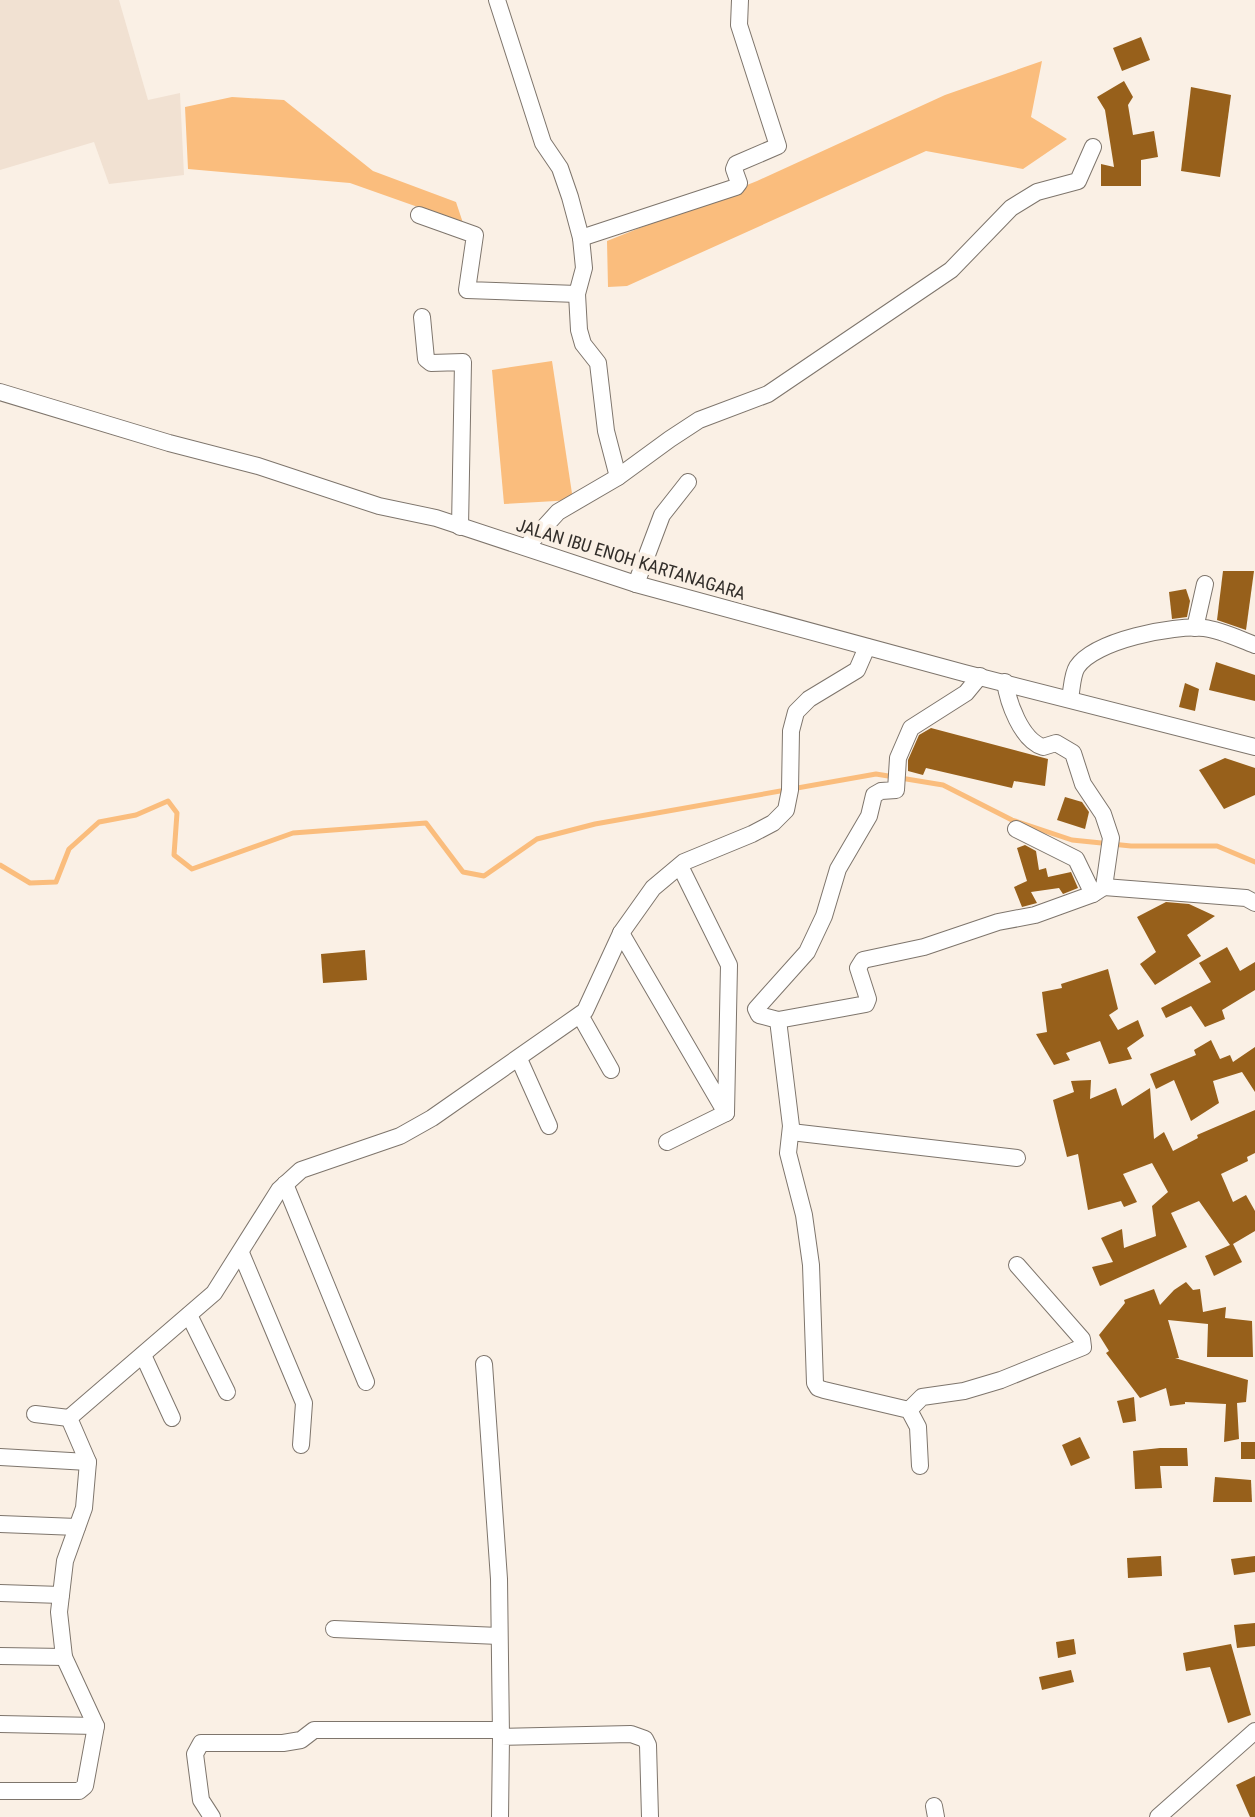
<svg xmlns="http://www.w3.org/2000/svg" width="1255" height="1817" font-family="'Roboto Condensed',sans-serif">
<style>
.built{fill:#f1e1d2}
.water{fill:#fabd7d}
.lines{fill:none;stroke-linecap:round;stroke-linejoin:round}
.stream{stroke:#fabd7d;stroke-width:5}
.building{fill:#97601b}
.minor-casing{stroke:#7e756c;stroke-width:18}
.minor{stroke:#fff;stroke-width:16}
.labels{text-anchor:middle;dominant-baseline:central;stroke-width:7;stroke-linejoin:round;paint-order:stroke}
.street-label{font-size:18px;fill:#322e2a;stroke:#faf0e5}
</style>
<rect width="100%" height="100%" fill="#faf0e5"/>
<polygon class="built" points="0,0 119,0 148,100 180,93 184,175 109,184 94,142 0,170"/>
<g class="water">
<polygon points="1042,61 1031,117 1067,139 1023,169 926,151 627,286 608,287 607,241 757,181 945,95"/>
<polygon points="232,97 284,100 373,171 456,202 463,223 350,183 188,169 185,107"/>
<polygon points="552,361 573,500 504,504 492,370"/>
</g>
<g class="lines">
<polyline class="stream" points="0,865 30,883 56,882 69,849 99,822 136,815 168,801 177,813 174,855 192,869 293,833 426,823 463,872 484,876 537,839 595,824 876,774 943,785 1012,820 1072,840 1131,846 1217,846 1255,862"/>
</g>
<g class="building">
<polygon points="1141,37 1150,60 1122,71 1113,48"/>
<polygon points="1124,81 1133,97 1128,105 1133,135 1154,131 1158,157 1141,160 1141,186 1101,186 1101,164 1114,167 1105,110 1097,97"/>
<polygon points="1191,87 1231,95 1220,177 1181,171"/>
<polygon points="1223,571 1254,571 1246,630 1217,620"/>
<polygon points="1186,589 1190,601 1187,617 1172,619 1169,592"/>
<polygon points="1216,662 1255,675 1255,701 1209,690"/>
<polygon points="1185,683 1199,689 1195,711 1179,707"/>
<polygon points="931,728 1048,759 1045,786 1014,781 1012,788 926,768 923,775 908,771 908,760 919,735"/>
<polygon points="1225,758 1255,768 1255,795 1224,809 1199,770"/>
<polygon points="1065,797 1082,802 1089,812 1085,829 1057,820"/>
<polygon points="1025,845 1036,851 1039,870 1046,868 1048,877 1071,872 1078,888 1063,894 1059,888 1031,892 1037,903 1022,907 1014,887 1027,881 1017,848"/>
<polygon points="1166,902 1189,904 1215,916 1187,935 1201,956 1155,985 1140,964 1156,952 1137,917"/>
<polygon points="1227,947 1240,971 1255,962 1255,990 1222,1010 1225,1019 1205,1027 1191,1006 1166,1018 1161,1008 1211,982 1199,963"/>
<polygon points="365,950 367,980 323,983 321,954"/>
<polygon points="1108,969 1118,1009 1109,1015 1118,1030 1138,1020 1144,1036 1127,1048 1132,1059 1109,1064 1100,1041 1066,1053 1070,1060 1054,1065 1036,1034 1047,1032 1042,992 1062,988 1061,984"/>
<polygon points="1211,1040 1220,1059 1230,1055 1233,1062 1255,1047 1255,1092 1242,1072 1213,1081 1219,1103 1191,1121 1174,1080 1156,1089 1150,1074 1196,1055 1194,1050"/>
<polygon points="1091,1080 1090,1099 1116,1088 1122,1106 1150,1088 1154,1139 1164,1132 1173,1151 1198,1138 1197,1135 1255,1110 1255,1153 1247,1157 1248,1161 1221,1174 1233,1202 1246,1195 1255,1211 1255,1231 1233,1244 1242,1262 1214,1276 1205,1256 1230,1245 1199,1201 1171,1213 1187,1247 1100,1286 1092,1267 1113,1262 1101,1238 1122,1229 1124,1248 1156,1236 1152,1206 1168,1192 1152,1163 1123,1174 1137,1202 1124,1207 1121,1201 1088,1210 1078,1154 1067,1157 1053,1100 1074,1092 1071,1081"/>
<polygon points="1186,1282 1193,1290 1200,1289 1203,1312 1226,1307 1225,1318 1252,1321 1253,1357 1207,1357 1208,1324 1168,1320 1179,1358 1175,1358 1248,1380 1246,1402 1237,1403 1239,1439 1224,1442 1226,1404 1185,1402 1185,1404 1170,1406 1166,1388 1140,1398 1106,1353 1109,1351 1099,1335 1125,1303 1124,1300 1154,1289 1160,1305 1174,1290"/>
<polygon points="1134,1397 1136,1421 1123,1423 1117,1401"/>
<polygon points="1080,1437 1090,1458 1071,1466 1062,1445"/>
<rect x="1241" y="1442" width="14" height="17"/>
<polygon points="1160,1448 1187,1448 1188,1466 1160,1466 1162,1488 1135,1489 1133,1451"/>
<polygon points="1215,1477 1251,1480 1252,1502 1213,1502"/>
<polygon points="1161,1556 1162,1576 1128,1578 1127,1558"/>
<polygon points="1255,1556 1255,1572 1234,1575 1231,1559"/>
<polygon points="1255,1623 1255,1646 1237,1648 1234,1625"/>
<polygon points="1074,1639 1076,1654 1058,1658 1056,1642"/>
<polygon points="1231,1644 1251,1715 1228,1723 1210,1667 1186,1671 1183,1653"/>
<polygon points="1071,1670 1074,1682 1042,1690 1039,1677"/>
<polygon points="1255,1776 1255,1817 1250,1817 1236,1785"/>
</g>
<g class="lines">
<g class="minor-casing">
<g id="minor">
<polyline points="497,0 543,143 560,168 570,197 581,238 584,268 577,294 579,330 583,344 598,363 606,431 618,477"/>
<polyline points="419,215 475,235 467,290 577,294"/>
<polyline points="581,238 736,187 739,183 734,169 736,164 778,146 739,25 740,0"/>
<polyline points="422,317 426,359 431,363 463,362 460,527"/>
<polyline points="0,392 169,443 258,466 379,506 436,518 636,584 964,673 1255,747"/>
<polyline points="527,546 558,512 618,477 670,439 699,420 768,394 951,270 1011,208 1037,192 1078,181 1093,147"/>
<polyline points="636,584 662,515 688,482"/>
<polyline points="1195,628 1205,584"/>
<path d="M1070,698c2,-9 2,-23 7,-31 18,-27 96,-42 127,-39 17,2 35,11 51,17"/>
<polyline points="1016,829 1076,859 1093,894"/>
<polyline points="1104,887 1246,898 1255,903"/>
<polyline points="621,933 726,1113 729,965 680,866"/>
<polyline points="580,1015 611,1070"/>
<path d="M778,1020l88,-16 2,-5 -10,-31 5,-8 61,-13 74,-25 37,-7 58,-21 11,-7 7,-49 -8,-24 -20,-30 -10,-31 -17,-10 -13,4c-22,-7 -35,-45 -38,-65"/>
<polyline points="519,1059 549,1126"/>
<polyline points="791,1132 1017,1158"/>
<polyline points="667,1142 726,1113"/>
<polyline points="285,1184 366,1382"/>
<polyline points="241,1253 304,1403 301,1445"/>
<polyline points="189,1315 227,1392"/>
<polyline points="143,1355 172,1418"/>
<polyline points="484,1364 499,1579 501,1737"/>
<polyline points="909,1410 922,1397 964,1391 1001,1380 1083,1347 1082,1339 1017,1265"/>
<polyline points="35,1414 69,1418"/>
<polyline points="0,1457 88,1462"/>
<polyline points="920,1466 918,1427 909,1410 824,1390 818,1388 815,1383 811,1265 804,1215 788,1153 791,1126 778,1020 759,1015 756,1009 807,952 824,916 838,869 869,816 874,795 881,791 896,790 898,758 911,728 966,693 980,676"/>
<polyline points="0,1524 77,1527"/>
<polyline points="0,1593 61,1595"/>
<polyline points="334,1629 499,1636"/>
<polyline points="0,1656 64,1657"/>
<polyline points="0,1724 96,1726"/>
<polyline points="0,1791 79,1791 85,1786 96,1726 64,1657 59,1612 65,1561 84,1508 88,1462 69,1418 214,1293 279,1190 301,1170 400,1136 432,1118 585,1011 621,933 653,888 684,862 752,834 773,823 786,810 790,790 791,731 796,712 809,699 857,670 867,647"/>
<polyline points="934,1806 936,1817"/>
<polyline points="212,1817 201,1800 195,1754 201,1743 283,1743 301,1740 314,1730 500,1730"/>
<polyline points="500,1817 501,1737 631,1734 645,1739 648,1745 650,1817"/>
<polyline points="1158,1817 1255,1731"/>
</g>
</g>
<use href="#minor" class="minor"/>
</g>
<g class="labels">
<g class="street-label">
<text transform="translate(631 559) rotate(17)">JALAN IBU ENOH KARTANAGARA</text>
</g>
</g>
</svg>
